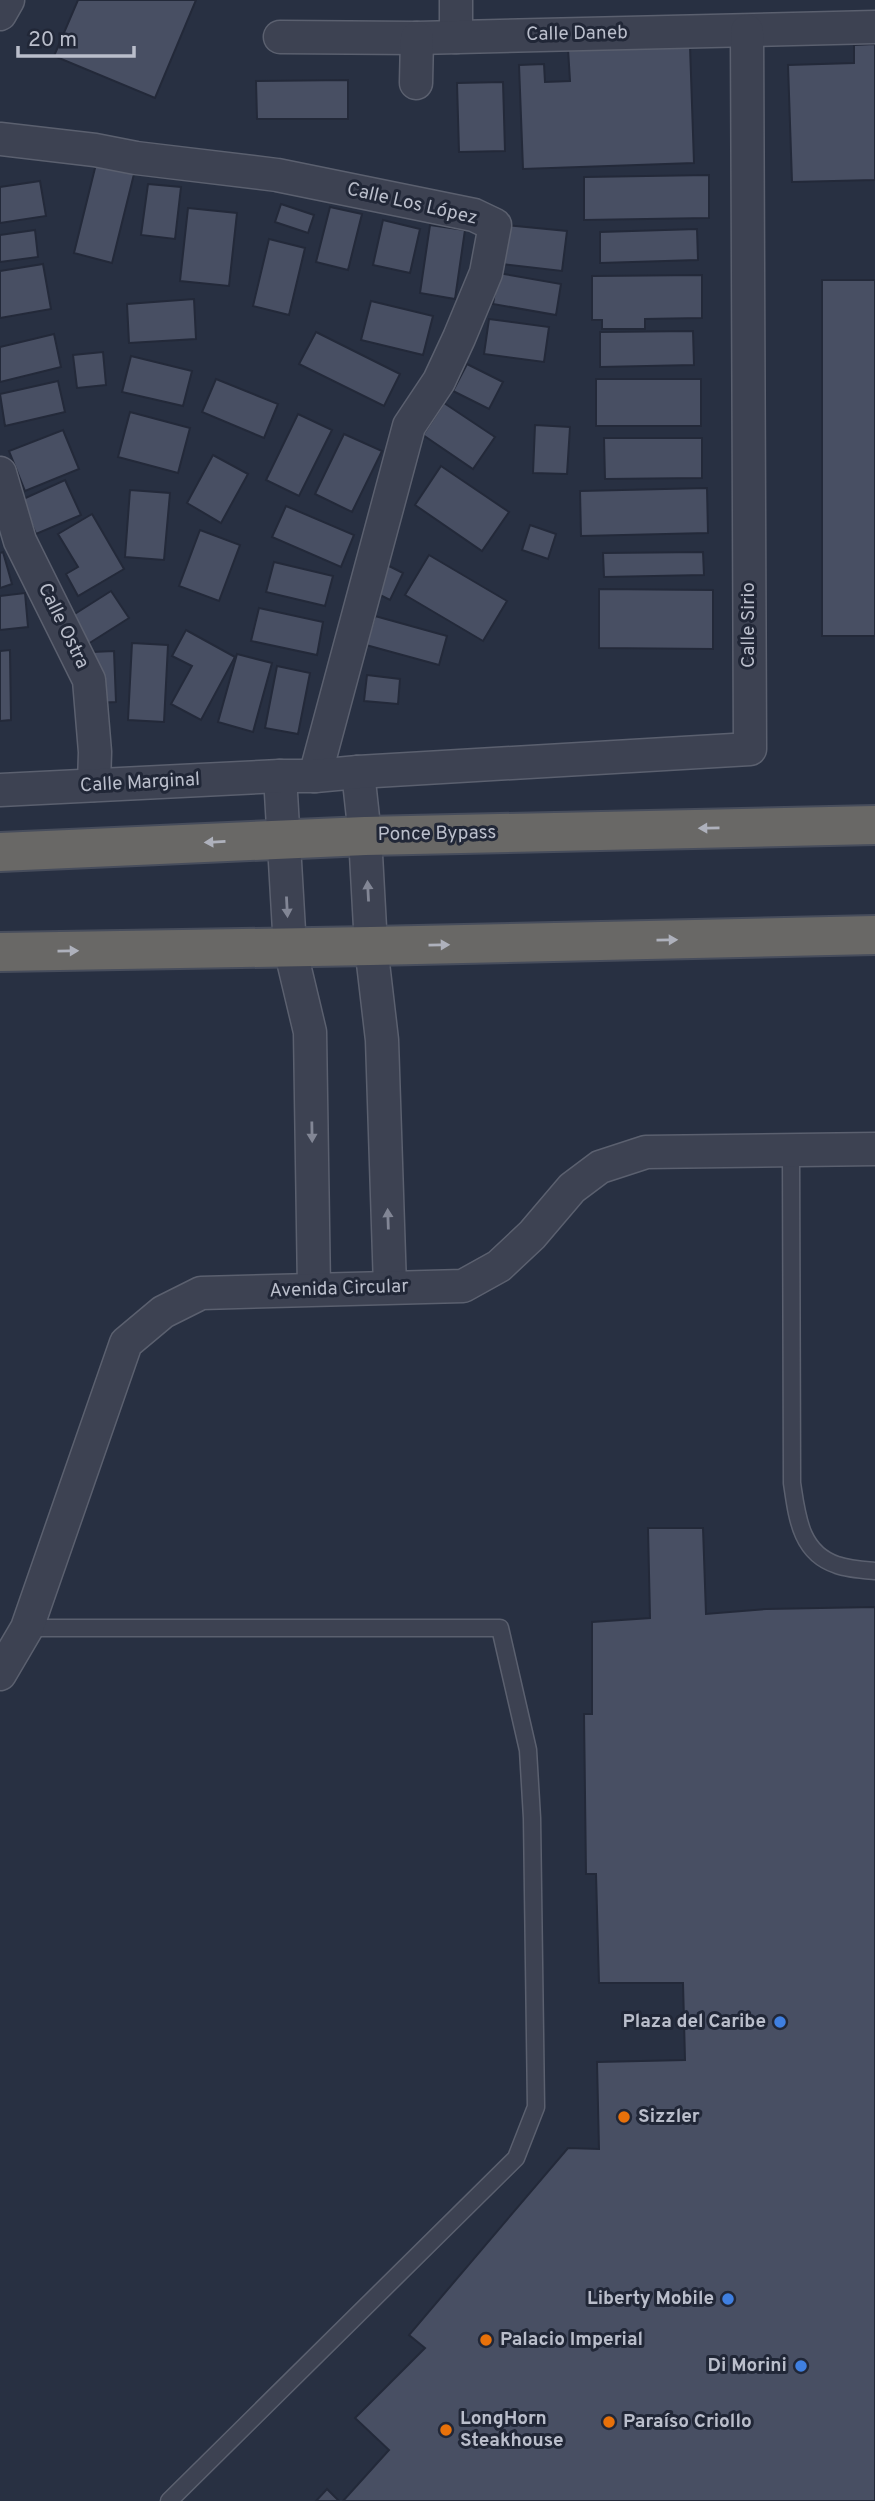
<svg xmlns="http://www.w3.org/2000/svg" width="875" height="2501" font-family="Overpass,sans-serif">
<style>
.building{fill:#484f63;stroke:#232939;stroke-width:2}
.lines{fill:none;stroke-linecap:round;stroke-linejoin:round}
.service-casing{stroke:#5b606f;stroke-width:19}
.minor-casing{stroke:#5b606f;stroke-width:35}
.trunk-casing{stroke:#474d5c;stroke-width:42}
.service{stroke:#3d4252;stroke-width:16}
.minor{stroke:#3d4252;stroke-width:32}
.trunk{stroke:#696866;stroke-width:38}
.oneway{fill:#aeb1bc}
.oneway2{fill:#828695}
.shop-dot{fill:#3f7fe0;stroke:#212737;stroke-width:2.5}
.food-dot{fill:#e8710a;stroke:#212737;stroke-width:2.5}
.labels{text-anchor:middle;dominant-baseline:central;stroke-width:6;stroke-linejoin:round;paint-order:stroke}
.street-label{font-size:19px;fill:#babecb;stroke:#212737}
.poi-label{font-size:19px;font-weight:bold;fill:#babecb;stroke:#212737;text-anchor:start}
</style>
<rect width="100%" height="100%" fill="#283042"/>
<g class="building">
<polygon points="78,0 196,0 155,98 54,56"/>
<polygon points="875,44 875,180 792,182 788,65 854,63 854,45"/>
<polygon points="690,46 694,163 523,169 519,65 544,64 545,82 570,81 568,49"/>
<polygon points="348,80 348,119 257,119 256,81"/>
<polygon points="503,82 505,151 459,152 457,83"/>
<polygon points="97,160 135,170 112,263 74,253"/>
<polygon points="709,175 709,218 584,220 584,177"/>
<polygon points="40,181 46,216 0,223 0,187"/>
<polygon points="148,184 181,187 175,239 141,235"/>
<polygon points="281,204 314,215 308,233 275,222"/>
<polygon points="330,207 362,214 348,270 316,262"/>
<polygon points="188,208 237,213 229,286 180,281"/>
<polygon points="383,220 420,229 410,273 373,265"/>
<polygon points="430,225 465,230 455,299 420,293"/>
<polygon points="506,225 567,231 562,271 502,264"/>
<polygon points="697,229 698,260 600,263 600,232"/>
<polygon points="35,230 38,257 0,262 0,235"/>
<polygon points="269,239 305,248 289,315 253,306"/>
<polygon points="43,264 51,309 0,318 0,271"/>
<polygon points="498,273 561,284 556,315 493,304"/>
<polygon points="702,275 702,318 645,319 645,329 602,329 602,320 592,320 592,276"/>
<rect x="822" y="280" width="53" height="356"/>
<polygon points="194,299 196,339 129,343 127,304"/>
<polygon points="371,301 433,316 423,355 361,340"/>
<polygon points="489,319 549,327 544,362 484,354"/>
<polygon points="693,331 694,365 600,367 600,332"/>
<polygon points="316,332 400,374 384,406 299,364"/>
<polygon points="54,334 61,367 0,382 0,347"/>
<polygon points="103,352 106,385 77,388 73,355"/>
<polygon points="131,356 192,371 183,406 122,392"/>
<polygon points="467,364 503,382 489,409 453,391"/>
<polygon points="216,379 278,404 264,438 202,412"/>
<rect x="596" y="379" width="105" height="47"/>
<polygon points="58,381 65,412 5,426 0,394"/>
<polygon points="444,403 495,437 473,469 423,435"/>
<polygon points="130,412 190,428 178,473 118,457"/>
<polygon points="298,414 332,430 299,496 266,480"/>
<polygon points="535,425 570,427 567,474 533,473"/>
<polygon points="63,430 79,469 25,491 9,451"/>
<polygon points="344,434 382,451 352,512 315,494"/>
<polygon points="604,438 702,438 702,478 605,479"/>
<polygon points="213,455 248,474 221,523 187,503"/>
<polygon points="441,466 509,512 482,551 415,505"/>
<polygon points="65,480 81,515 36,534 21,500"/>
<polygon points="707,488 708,533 581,536 580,491"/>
<polygon points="130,490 170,493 164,560 125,557"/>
<polygon points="286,506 354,535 341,567 272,537"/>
<polygon points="92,514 124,569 78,596 66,574 78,567 58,534"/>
<polygon points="530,525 556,534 548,559 522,550"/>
<polygon points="200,530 240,545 219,601 179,586"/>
<polygon points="3,552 12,584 0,588 0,553"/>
<polygon points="703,552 704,575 604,577 603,553"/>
<polygon points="429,555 507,601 483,641 405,595"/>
<polygon points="274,562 333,576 325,606 266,592"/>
<polygon points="385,564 403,573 390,600 372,591"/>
<polygon points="599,589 713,590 713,649 599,648"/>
<polygon points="111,591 129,618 88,644 70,617"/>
<polygon points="25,593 28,627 0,630 0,596"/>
<polygon points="259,608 323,622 317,655 251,641"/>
<polygon points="375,616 447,636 439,665 366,645"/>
<polygon points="186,630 235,657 201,720 171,704 192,666 172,656"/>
<polygon points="132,643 168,645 164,722 128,720"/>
<polygon points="10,650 11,720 0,721 0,651"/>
<polygon points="114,651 116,702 94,703 92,652"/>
<polygon points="237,654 272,663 253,732 218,722"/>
<polygon points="277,666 310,673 298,734 265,728"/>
<polygon points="367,675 400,679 398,704 364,701"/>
<polygon points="648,1528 703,1528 706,1614 766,1609 875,1607 875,2501 343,2501 389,2450 355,2418 425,2348 409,2335 568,2148 599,2149 597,2062 685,2060 683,1983 599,1983 596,1874 586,1874 584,1714 592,1714 592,1622 650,1618"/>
<polygon points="327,2489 339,2501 316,2501"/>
</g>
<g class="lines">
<g class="service-casing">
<g id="service">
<path d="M791,1150l1,333c5,33 8,70 45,82 11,4 26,5 38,6"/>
<polyline points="27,1628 500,1628 528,1750 532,1818 536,2107 516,2158 169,2501"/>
</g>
</g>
<g class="minor-casing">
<g id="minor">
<polyline points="456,0 456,37"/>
<polyline points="0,14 8,0"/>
<polyline points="280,37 417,38 875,27"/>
<polyline points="416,83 417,38"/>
<polyline points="0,139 95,150 136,158 277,175 474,215 495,225 486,273 459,338 439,381 409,426 315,776"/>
<polyline points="0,473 20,541 89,680 95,752 94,785"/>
<polyline points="358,772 365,836 371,946 382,1040 390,1287"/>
<polyline points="280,776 290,948 310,1032 314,1289"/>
<polyline points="0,790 280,776 315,776 358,772 750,749 747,31"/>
<polyline points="0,1674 27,1628 126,1343 163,1312 201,1293 463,1286 499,1266 532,1235 572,1188 600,1167 646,1152 875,1149"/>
</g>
</g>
<g class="trunk-casing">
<g id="trunk">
<polyline points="0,852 365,836 875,825"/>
<polyline points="0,952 371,946 875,935"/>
</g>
</g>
<use href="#service" class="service"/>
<use href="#minor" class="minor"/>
<use href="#trunk" class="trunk"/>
</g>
<defs><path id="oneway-solid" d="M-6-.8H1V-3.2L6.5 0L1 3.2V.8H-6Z" transform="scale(1.75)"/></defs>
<g class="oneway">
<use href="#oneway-solid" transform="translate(709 828) rotate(179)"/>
<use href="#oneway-solid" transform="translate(215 842) rotate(177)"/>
<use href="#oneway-solid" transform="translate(667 940) rotate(-1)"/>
<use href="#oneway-solid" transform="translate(439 945) rotate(-1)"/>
<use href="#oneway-solid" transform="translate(68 951) rotate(-1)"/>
</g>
<g class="oneway2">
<use href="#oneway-solid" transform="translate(368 891) rotate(-93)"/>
<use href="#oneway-solid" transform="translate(287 907) rotate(87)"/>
<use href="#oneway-solid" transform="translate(312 1132) rotate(89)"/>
<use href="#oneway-solid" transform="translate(388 1219) rotate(-92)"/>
</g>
<g class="shop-dot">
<circle cx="780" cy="2022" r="7"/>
<circle cx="728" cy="2299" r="7"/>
<circle cx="801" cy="2366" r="7"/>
</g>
<g class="food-dot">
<circle cx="624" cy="2117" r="7"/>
<circle cx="486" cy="2340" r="7"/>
<circle cx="609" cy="2422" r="7"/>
<circle cx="446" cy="2430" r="7"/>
</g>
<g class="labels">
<g class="street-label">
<text transform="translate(577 34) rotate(-1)">Calle Daneb</text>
<text transform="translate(412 204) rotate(13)">Calle Los López</text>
<text transform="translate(749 625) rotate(-90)">Calle Sirio</text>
<text transform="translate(63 626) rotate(64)">Calle Ostra</text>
<text transform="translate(140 783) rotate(-3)">Calle Marginal</text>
<text transform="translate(437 834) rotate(-1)">Ponce Bypass</text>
<text transform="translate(339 1289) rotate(-2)">Avenida Circular</text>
</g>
<g class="poi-label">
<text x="766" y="2022" text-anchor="end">Plaza del Caribe</text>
<text x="638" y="2117">Sizzler</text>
<text x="714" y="2299" text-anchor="end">Liberty Mobile</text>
<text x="500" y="2340">Palacio Imperial</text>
<text x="787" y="2366" text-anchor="end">Di Morini</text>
<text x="460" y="2419">LongHorn<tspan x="460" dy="22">Steakhouse</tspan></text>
<text x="623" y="2422">Paraíso Criollo</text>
</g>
</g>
<path d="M18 46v10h116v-10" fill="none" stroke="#babecb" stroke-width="3.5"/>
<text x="28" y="46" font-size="21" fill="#babecb" stroke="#212737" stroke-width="5" paint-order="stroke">20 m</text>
</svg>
